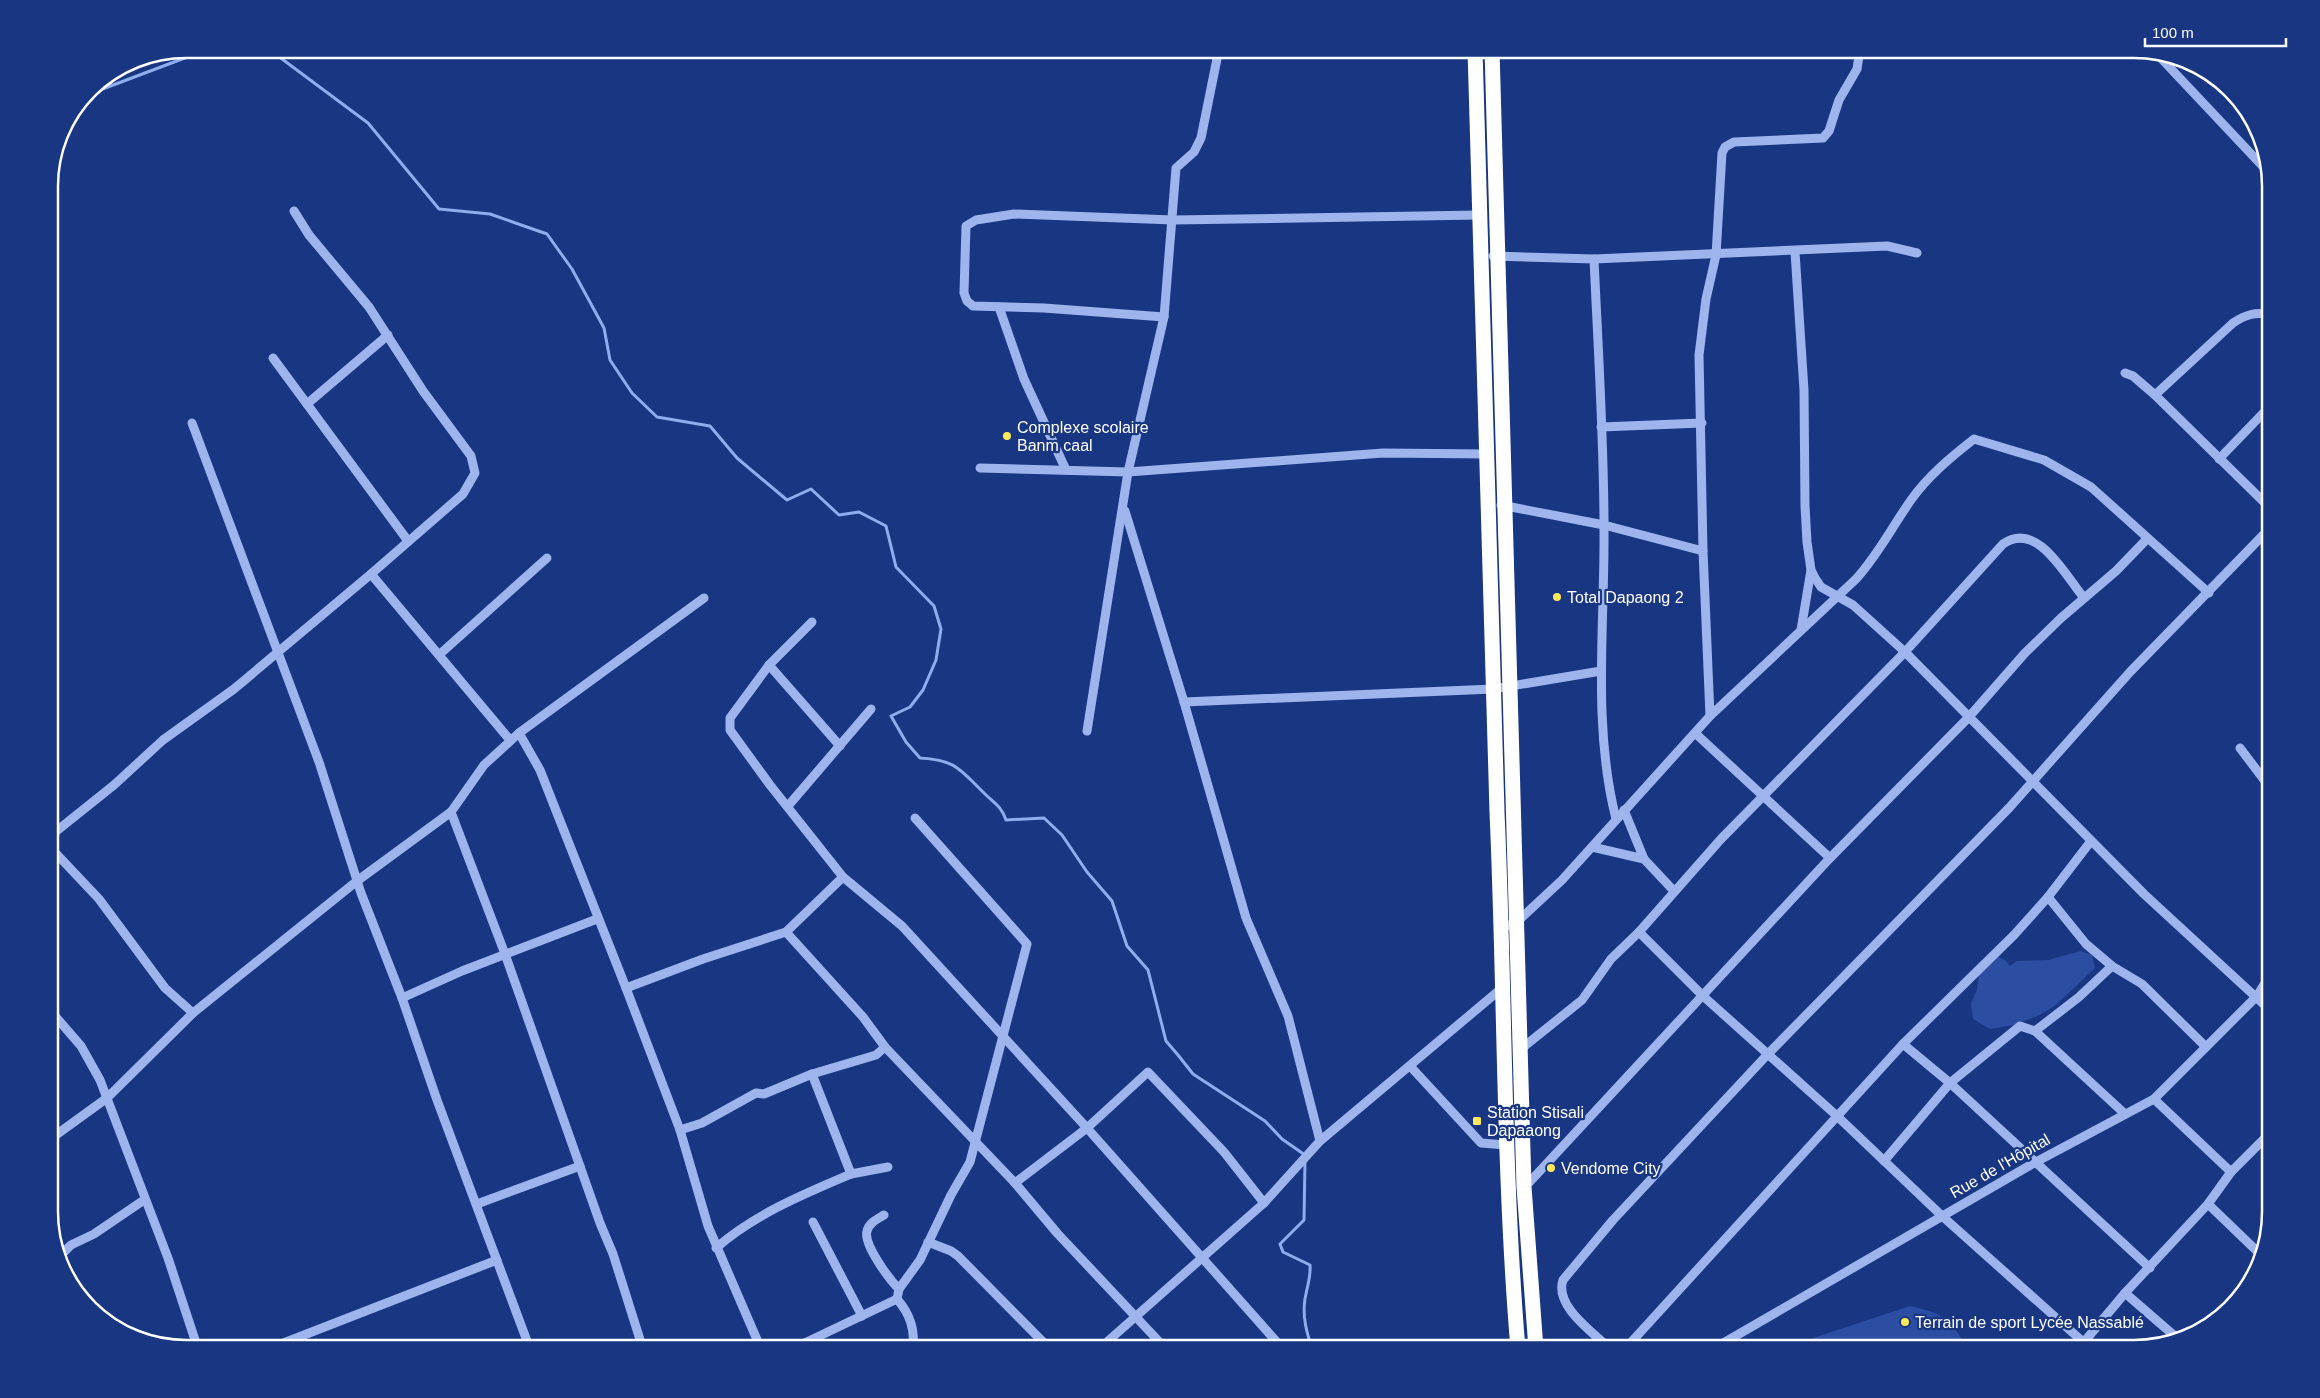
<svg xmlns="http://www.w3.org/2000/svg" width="2320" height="1398" font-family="Arial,sans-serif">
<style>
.green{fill:#2b4ea2}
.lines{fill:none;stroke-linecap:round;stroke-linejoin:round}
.stream{stroke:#8fadee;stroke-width:3}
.minor{stroke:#9db4ec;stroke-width:9}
.highway{stroke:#fff;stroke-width:15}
.poi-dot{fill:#ffe958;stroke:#193683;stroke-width:2}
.labels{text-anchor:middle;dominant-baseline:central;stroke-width:4.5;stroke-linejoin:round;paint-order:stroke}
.poi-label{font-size:16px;fill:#fff;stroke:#193683;text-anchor:start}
.street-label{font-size:16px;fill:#fff;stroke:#193683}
.rim{fill:none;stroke:#fff;stroke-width:2.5}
</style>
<rect width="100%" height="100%" fill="#193683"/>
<g class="green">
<polygon points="2081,951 2092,955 2095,968 2056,1005 2040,1015 2014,1025 1990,1029 1973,1019 1971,1003 1977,990 1979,972 1998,957 2005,960 2010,966 2017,961 2048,960"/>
<path d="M1910,1306c32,7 43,13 56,43h-186z"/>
</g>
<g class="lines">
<g class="stream">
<path d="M86,93h6l98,-37h88l90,67 71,86 51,5 57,20 25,35 32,59 6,32 22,33 25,24 53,9 27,32 50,42 24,-11 28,26 20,-3 27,14 10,41 38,39 7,23 -5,31 -13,30 -13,17 -19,9 15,26 14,16c37,2 40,12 65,36 9,9 17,13 21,26l38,-2 18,17 25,37 25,29 15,45 21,24 18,71 12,14 15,19 72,47 17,18 23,16"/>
<path d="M1305,1161l-1,59 -24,24 3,8 27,13c1,12 -3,22 -5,34 -3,18 2,34 7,50"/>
</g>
<g class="minor">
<polyline points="2158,55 2270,174"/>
<polyline points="1795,252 1804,390 1805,506 1807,542 1811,570 1815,578 1821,587 1853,605 1905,652 2144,894 2271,1011"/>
<polyline points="1493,256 1594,259 1887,246 1917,253"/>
<path d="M1594,259c4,89 10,180 10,269 1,97 -12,196 12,291"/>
<polyline points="999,307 1024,379 1066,470"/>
<polyline points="1164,317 1044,308 973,306 967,301 964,293 966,226 976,220 1014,214 1173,220 1479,215"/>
<polyline points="273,358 408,541"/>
<polyline points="2125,373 2133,376 2155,395 2271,509"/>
<path d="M2155,395l78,-72c12,-8 23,-12 38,-8"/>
<polyline points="307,404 388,335"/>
<polyline points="192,423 319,762 361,893 402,998 437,1100 530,1349"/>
<polyline points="1601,427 1702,423"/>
<polyline points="2219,459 2271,405"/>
<polyline points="980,468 1128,472 1383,453 1487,454"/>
<polyline points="1501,505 1604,525 1703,551"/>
<polyline points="1125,511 1184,702 1246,918 1288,1016 1320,1141"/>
<polyline points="371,574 510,740"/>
<polyline points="812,622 769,665 730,718 730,730 770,785 843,877 902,926 1087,1128 1283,1349"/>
<polyline points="1801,630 1811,570"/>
<polyline points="440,654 547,558"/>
<polyline points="769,665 840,746"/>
<polyline points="1184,702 1493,689 1601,671"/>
<polyline points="1710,716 1703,551 1699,355 1706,299 1716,255 1722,153 1725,147 1734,142 1823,138 1829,131 1839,100 1857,69 1860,49"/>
<polyline points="1087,731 1128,472 1164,317 1176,168 1194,152 1201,138 1219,49"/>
<polyline points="519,733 540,770 626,988 680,1130 708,1226 761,1349"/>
<polyline points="1695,733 1830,858"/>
<polyline points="2240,748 2271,789"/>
<polyline points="788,806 871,709"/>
<polyline points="1624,810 1644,859 1674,891"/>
<polyline points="451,812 505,954 600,1223 613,1254 643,1349"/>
<polyline points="49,837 114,785 163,740 234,689 371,574 463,494 475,473 471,456 423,391 369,307 309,235 294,211"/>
<polyline points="49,846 99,899 165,988 193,1013 357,881 451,812 484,765 519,733 704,598"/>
<polyline points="1592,847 1644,859"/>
<polyline points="2048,897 2086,944 2112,966 2142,984 2206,1047"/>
<path d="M1502,928l15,-6 45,-42 148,-164 146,-137c22,-24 36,-52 55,-79 17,-24 40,-43 63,-61l70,21 47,27 118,106"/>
<polyline points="786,932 863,1017 885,1047 1015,1183 1057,1233 1166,1349"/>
<polyline points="1639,932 1703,996 1837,1116 1942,1216 2091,1349"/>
<polyline points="626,988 703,959 786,932 843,877"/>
<polyline points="402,998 462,971 597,919"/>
<polyline points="49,1009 81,1046 100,1080 168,1258 198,1349"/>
<polyline points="2035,1031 2125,1114"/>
<polyline points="1903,1044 1950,1083 2150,1268"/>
<path d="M1521,1049l61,-49 29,-41 28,-27 82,-93 184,-187 98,-108c34,-24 62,31 81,54"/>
<polyline points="1410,1066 1481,1143 1506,1145"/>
<polyline points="812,1074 851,1174 888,1167"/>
<polyline points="2154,1099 2231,1172"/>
<polyline points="680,1130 702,1123 756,1093 764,1094 812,1074 876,1055 885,1047"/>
<polyline points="49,1140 107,1098 193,1013"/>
<polyline points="1884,1161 1950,1083 2020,1026 2035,1031 2079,997 2112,966"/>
<polyline points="1015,1183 1087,1128 1148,1072 1224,1152 1264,1203"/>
<polyline points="1525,1187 1830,858 1968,718 2025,653 2061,618 2116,571 2146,540"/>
<polyline points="477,1204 580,1166"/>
<polyline points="2208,1204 2260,1254"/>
<path d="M884,1215c-7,4 -15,8 -17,16 -4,13 22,48 32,58"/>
<polyline points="813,1222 862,1316"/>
<polyline points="928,1242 951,1251 958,1256 1050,1349"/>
<path d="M716,1248c39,-34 88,-54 135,-74"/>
<polyline points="60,1256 71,1245 94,1234 144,1200"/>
<polyline points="2125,1293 2177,1338"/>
<polyline points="2084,1342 2125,1293 2208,1204 2231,1172 2271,1132"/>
<polyline points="268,1349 497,1260"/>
<polyline points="792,1349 897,1299"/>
<path d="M913,1349c2,-20 -3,-35 -16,-50l2,-10 21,-29 31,-65 19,-33 57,-218 -112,-126"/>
<polyline points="1099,1349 1264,1203 1320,1141 1502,988"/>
<path d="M1610,1349c-17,-17 -56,-43 -47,-69l50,-60 154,-165 242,-247 121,-136 141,-145"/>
<polyline points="1625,1349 1903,1044 2014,935 2048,897 2091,841"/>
<polyline points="1713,1349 2034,1163 2154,1099 2257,996 2271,973"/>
</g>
<g class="highway">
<path d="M1475,49l22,763c8,179 6,359 21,537"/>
<polyline points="1492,49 1524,1187 1536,1349"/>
</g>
</g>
<g class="poi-dot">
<circle cx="1007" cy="436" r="5"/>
<circle cx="1557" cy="597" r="5"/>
<rect x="1472" y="1116" width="10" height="10" rx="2.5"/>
<circle cx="1551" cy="1168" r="5"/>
<circle cx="1905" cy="1322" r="5"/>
</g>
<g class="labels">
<g class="poi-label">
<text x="1017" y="427">Complexe scolaire<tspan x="1017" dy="18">Banm caal</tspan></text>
<text x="1567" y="597">Total Dapaong 2</text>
<text x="1487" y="1112">Station Stisali<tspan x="1487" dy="18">Dapaaong</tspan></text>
<text x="1561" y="1168">Vendome City</text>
<text x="1915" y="1322">Terrain de sport Lycée Nassablé</text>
</g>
<g class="street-label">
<text transform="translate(2000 1166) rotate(-30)">Rue de l'Hôpital</text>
</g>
</g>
<path d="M0 0H2320V1398H0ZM186 58H2134A128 128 0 0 1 2262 186V1212A128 128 0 0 1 2134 1340H186A128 128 0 0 1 58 1212V186A128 128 0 0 1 186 58Z" fill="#193683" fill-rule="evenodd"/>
<path class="rim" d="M186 58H2134A128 128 0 0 1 2262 186V1212A128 128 0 0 1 2134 1340H186A128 128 0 0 1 58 1212V186A128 128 0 0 1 186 58Z"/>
<path d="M2145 38v8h141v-8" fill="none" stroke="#ffffff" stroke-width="2.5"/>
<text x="2152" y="38" font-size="15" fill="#ffffff" stroke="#193683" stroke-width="4" paint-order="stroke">100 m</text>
</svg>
